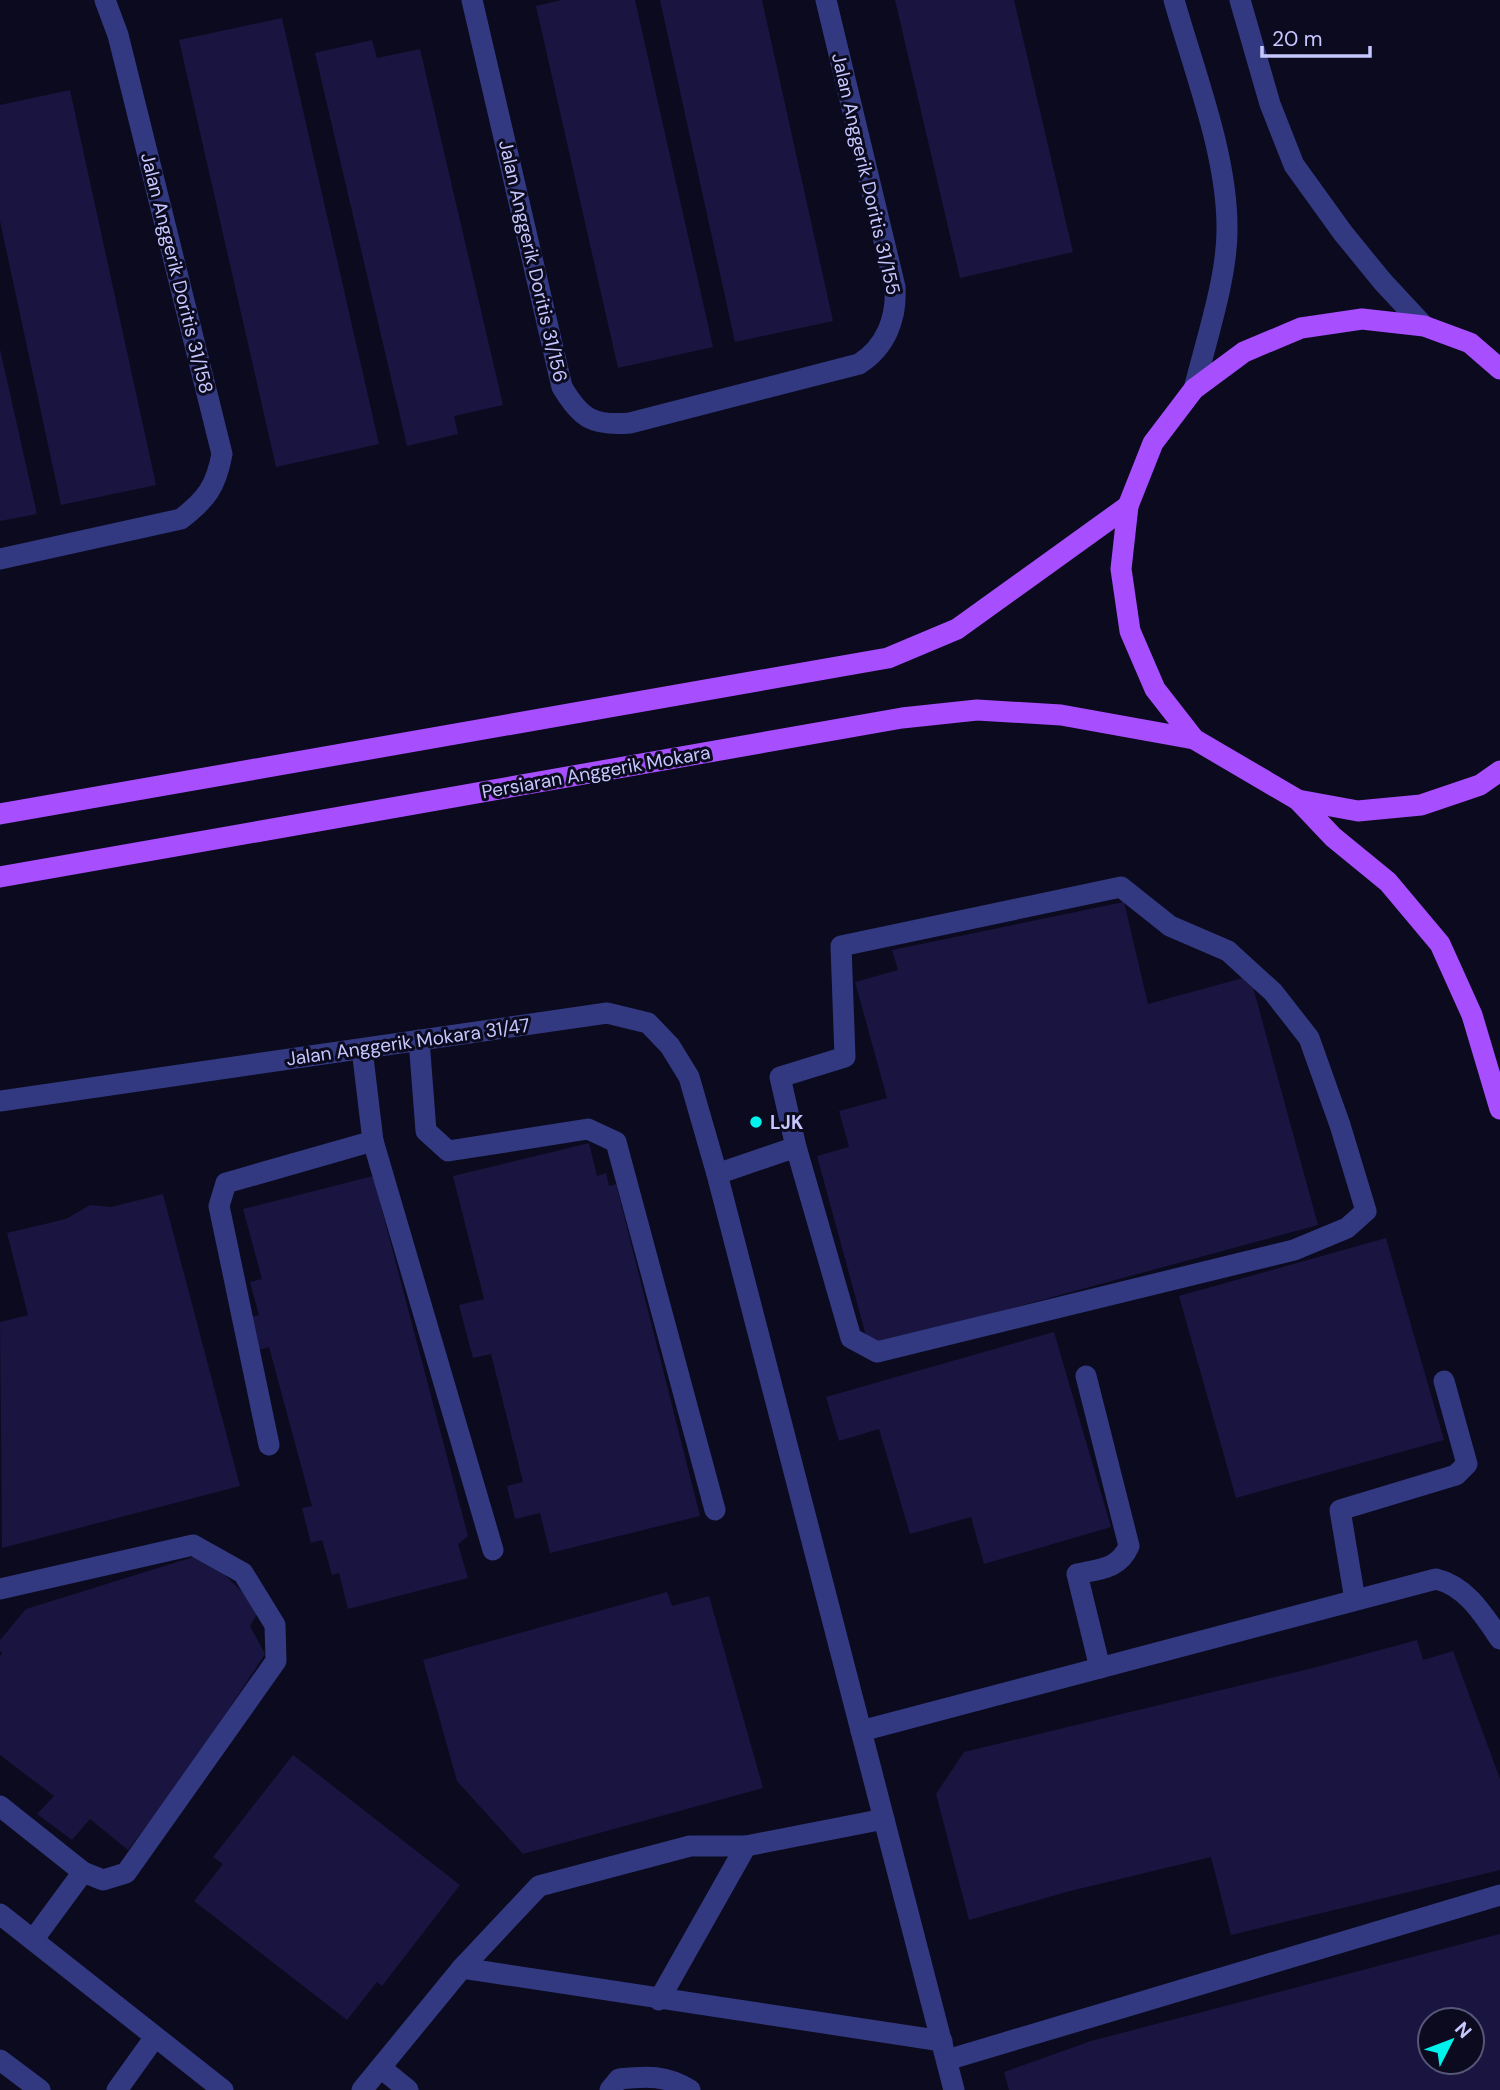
<svg xmlns="http://www.w3.org/2000/svg" width="1500" height="2090" font-family="'DM Sans',sans-serif">
<style>
.building{fill:#191540;fill-rule:evenodd}
.lines{fill:none;stroke-linecap:round;stroke-linejoin:round}
.minor{stroke:#323980;stroke-width:21}
.major{stroke:#a74eff;stroke-width:21}
.poi-dot{fill:#00f2ec;stroke:#0b0a1e;stroke-width:2.5}
.labels{text-anchor:middle;dominant-baseline:central;stroke-width:6;stroke-linejoin:round;paint-order:stroke}
.street-label{font-size:19px;fill:#c7c7ff;stroke:#0b0a1e}
.poi-label{font-size:19px;font-weight:bold;fill:#c7c7ff;stroke:#0b0a1e;text-anchor:start}
</style>
<rect width="100%" height="100%" fill="#0b0a1e"/>
<g class="building">
<polygon points="562,0 635,0 713,347 618,368 536,6"/>
<polygon points="660,0 762,0 833,321 735,342"/>
<polygon points="895,0 1014,0 1073,252 960,278"/>
<polygon points="282,18 379,444 276,467 179,40"/>
<polygon points="372,40 377,58 420,49 503,405 454,416 458,434 407,446 315,53"/>
<polygon points="70,90 156,485 61,505 0,221 0,105"/>
<polygon points="0,349 37,514 0,521"/>
<polygon points="1124,902 1148,1004 1250,976 1318,1225 869,1347 817,1156 849,1147 839,1111 887,1098 855,982 898,970 892,950"/>
<polygon points="589,1143 597,1176 606,1173 609,1186 616,1184 700,1516 550,1553 540,1513 515,1519 507,1486 523,1482 491,1354 473,1358 459,1305 484,1299 453,1176"/>
<polygon points="373,1176 468,1536 458,1544 468,1578 348,1609 339,1573 332,1575 322,1540 311,1543 302,1508 312,1506 269,1347 259,1350 251,1317 259,1315 250,1282 262,1279 243,1209"/>
<polygon points="163,1194 240,1486 2,1548 0,1322 28,1315 7,1233 66,1219 90,1205 111,1207"/>
<polygon points="1386,1238 1444,1440 1236,1498 1179,1296"/>
<polygon points="1054,1332 1111,1527 984,1564 971,1517 910,1534 879,1429 839,1441 826,1397"/>
<polygon points="203,1554 260,1609 250,1626 265,1654 187,1773 128,1850 90,1819 72,1840 37,1814 54,1796 0,1755 0,1656 2,1653 0,1651 0,1640 26,1609"/>
<polygon points="667,1592 672,1606 709,1596 763,1788 523,1854 457,1781 423,1660"/>
<polygon points="1417,1640 1423,1660 1453,1651 1500,1779 1500,1870 1231,1935 1211,1857 1066,1892 969,1920 936,1794 964,1752 1317,1667"/>
<polygon points="293,1755 460,1885 382,1986 377,1982 347,2020 194,1901 223,1864 213,1857"/>
<path d="M1500,1934v156h-491l-5,-18 87,-31zM1430,2020h42v42h-42z"/>
</g>
<g class="lines">
<g class="minor">
<path d="M472,0l90,387c19,32 31,39 68,36l229,-59c27,-17 38,-46 36,-77l-69,-287"/>
<path d="M1174,0c20,71 53,154 53,227 1,48 -21,114 -33,162"/>
<polyline points="1240,0 1270,104 1294,165 1343,233 1383,282 1424,326"/>
<path d="M0,559l181,-40c26,-20 35,-33 41,-65l-104,-419 -13,-35"/>
<polyline points="419,1040 426,1131 448,1151 588,1129 616,1142 715,1510"/>
<polyline points="0,1101 607,1013 648,1023 670,1046 689,1077 717,1174 954,2090"/>
<polyline points="373,1141 493,1550"/>
<polyline points="717,1174 796,1147 780,1077 845,1057 841,946 1121,887 1170,926 1228,951 1273,992 1309,1038 1340,1125 1366,1211 1347,1228 1294,1250 877,1352 851,1338 796,1147"/>
<path d="M1086,1376l43,170c-10,23 -29,23 -52,28l23,94"/>
<polyline points="269,1445 219,1206 226,1183 373,1141 362,1049"/>
<polyline points="0,1589 193,1545 243,1573 275,1625 276,1661 126,1873 103,1880 83,1872 0,1806"/>
<polyline points="1355,1600 1340,1510 1456,1475 1467,1464 1444,1381"/>
<path d="M861,1731l575,-152c30,7 47,35 64,60"/>
<polyline points="0,1914 223,2090"/>
<polyline points="33,1940 83,1872"/>
<polyline points="462,1968 942,2041"/>
<polyline points="659,2000 746,1846 884,1819"/>
<polyline points="0,2060 40,2090"/>
<polyline points="947,2060 1500,1895"/>
<polyline points="381,2068 408,2090"/>
<polyline points="117,2090 155,2037"/>
<polyline points="362,2090 462,1968 539,1886 690,1846 746,1846"/>
<path d="M610,2090l9,-11c28,-3 47,-4 71,11"/>
</g>
<g class="major">
<polyline points="1500,369 1470,343 1424,326 1362,319 1301,328 1244,352 1194,389 1153,443 1128,506 1121,569 1130,631 1155,689 1194,739 1298,800 1358,811 1421,805 1480,785 1500,771"/>
<polyline points="1298,800 1333,837 1388,882 1440,944 1472,1015 1500,1109"/>
<polyline points="0,814 888,658 957,629 1128,506"/>
<polyline points="0,877 902,718 977,710 1061,715 1194,739"/>
</g>
</g>
<circle class="poi-dot" cx="756" cy="1122" r="7"/>
<g class="labels">
<g class="street-label">
<text transform="translate(866 174) rotate(77)">Jalan Anggerik Doritis 31/155</text>
<text transform="translate(533 261) rotate(77)">Jalan Anggerik Doritis 31/156</text>
<text transform="translate(177 273) rotate(76)">Jalan Anggerik Doritis 31/158</text>
<text transform="translate(596 772) rotate(-10)">Persiaran Anggerik Mokara</text>
<text transform="translate(408 1042) rotate(-8)">Jalan Anggerik Mokara 31/47</text>
</g>
<g class="poi-label">
<text x="770" y="1122">LJK</text>
</g>
</g>
<g transform="translate(1451 2041) rotate(48)"><circle r="33" fill="#0b0a1e" stroke="#565678" stroke-width="2"/>
<path d="M0-5L12 26L0 18L-12 26Z" fill="#00f2ec"/>
<text y="-10" font-size="19" font-weight="bold" text-anchor="middle" fill="#c7c7ff">N</text>
</g>
<path d="M1262 46v10h108v-10" fill="none" stroke="#c7c7ff" stroke-width="3.5"/>
<text x="1272" y="46" font-size="21" fill="#c7c7ff" stroke="#0b0a1e" stroke-width="5" paint-order="stroke">20 m</text>
</svg>
